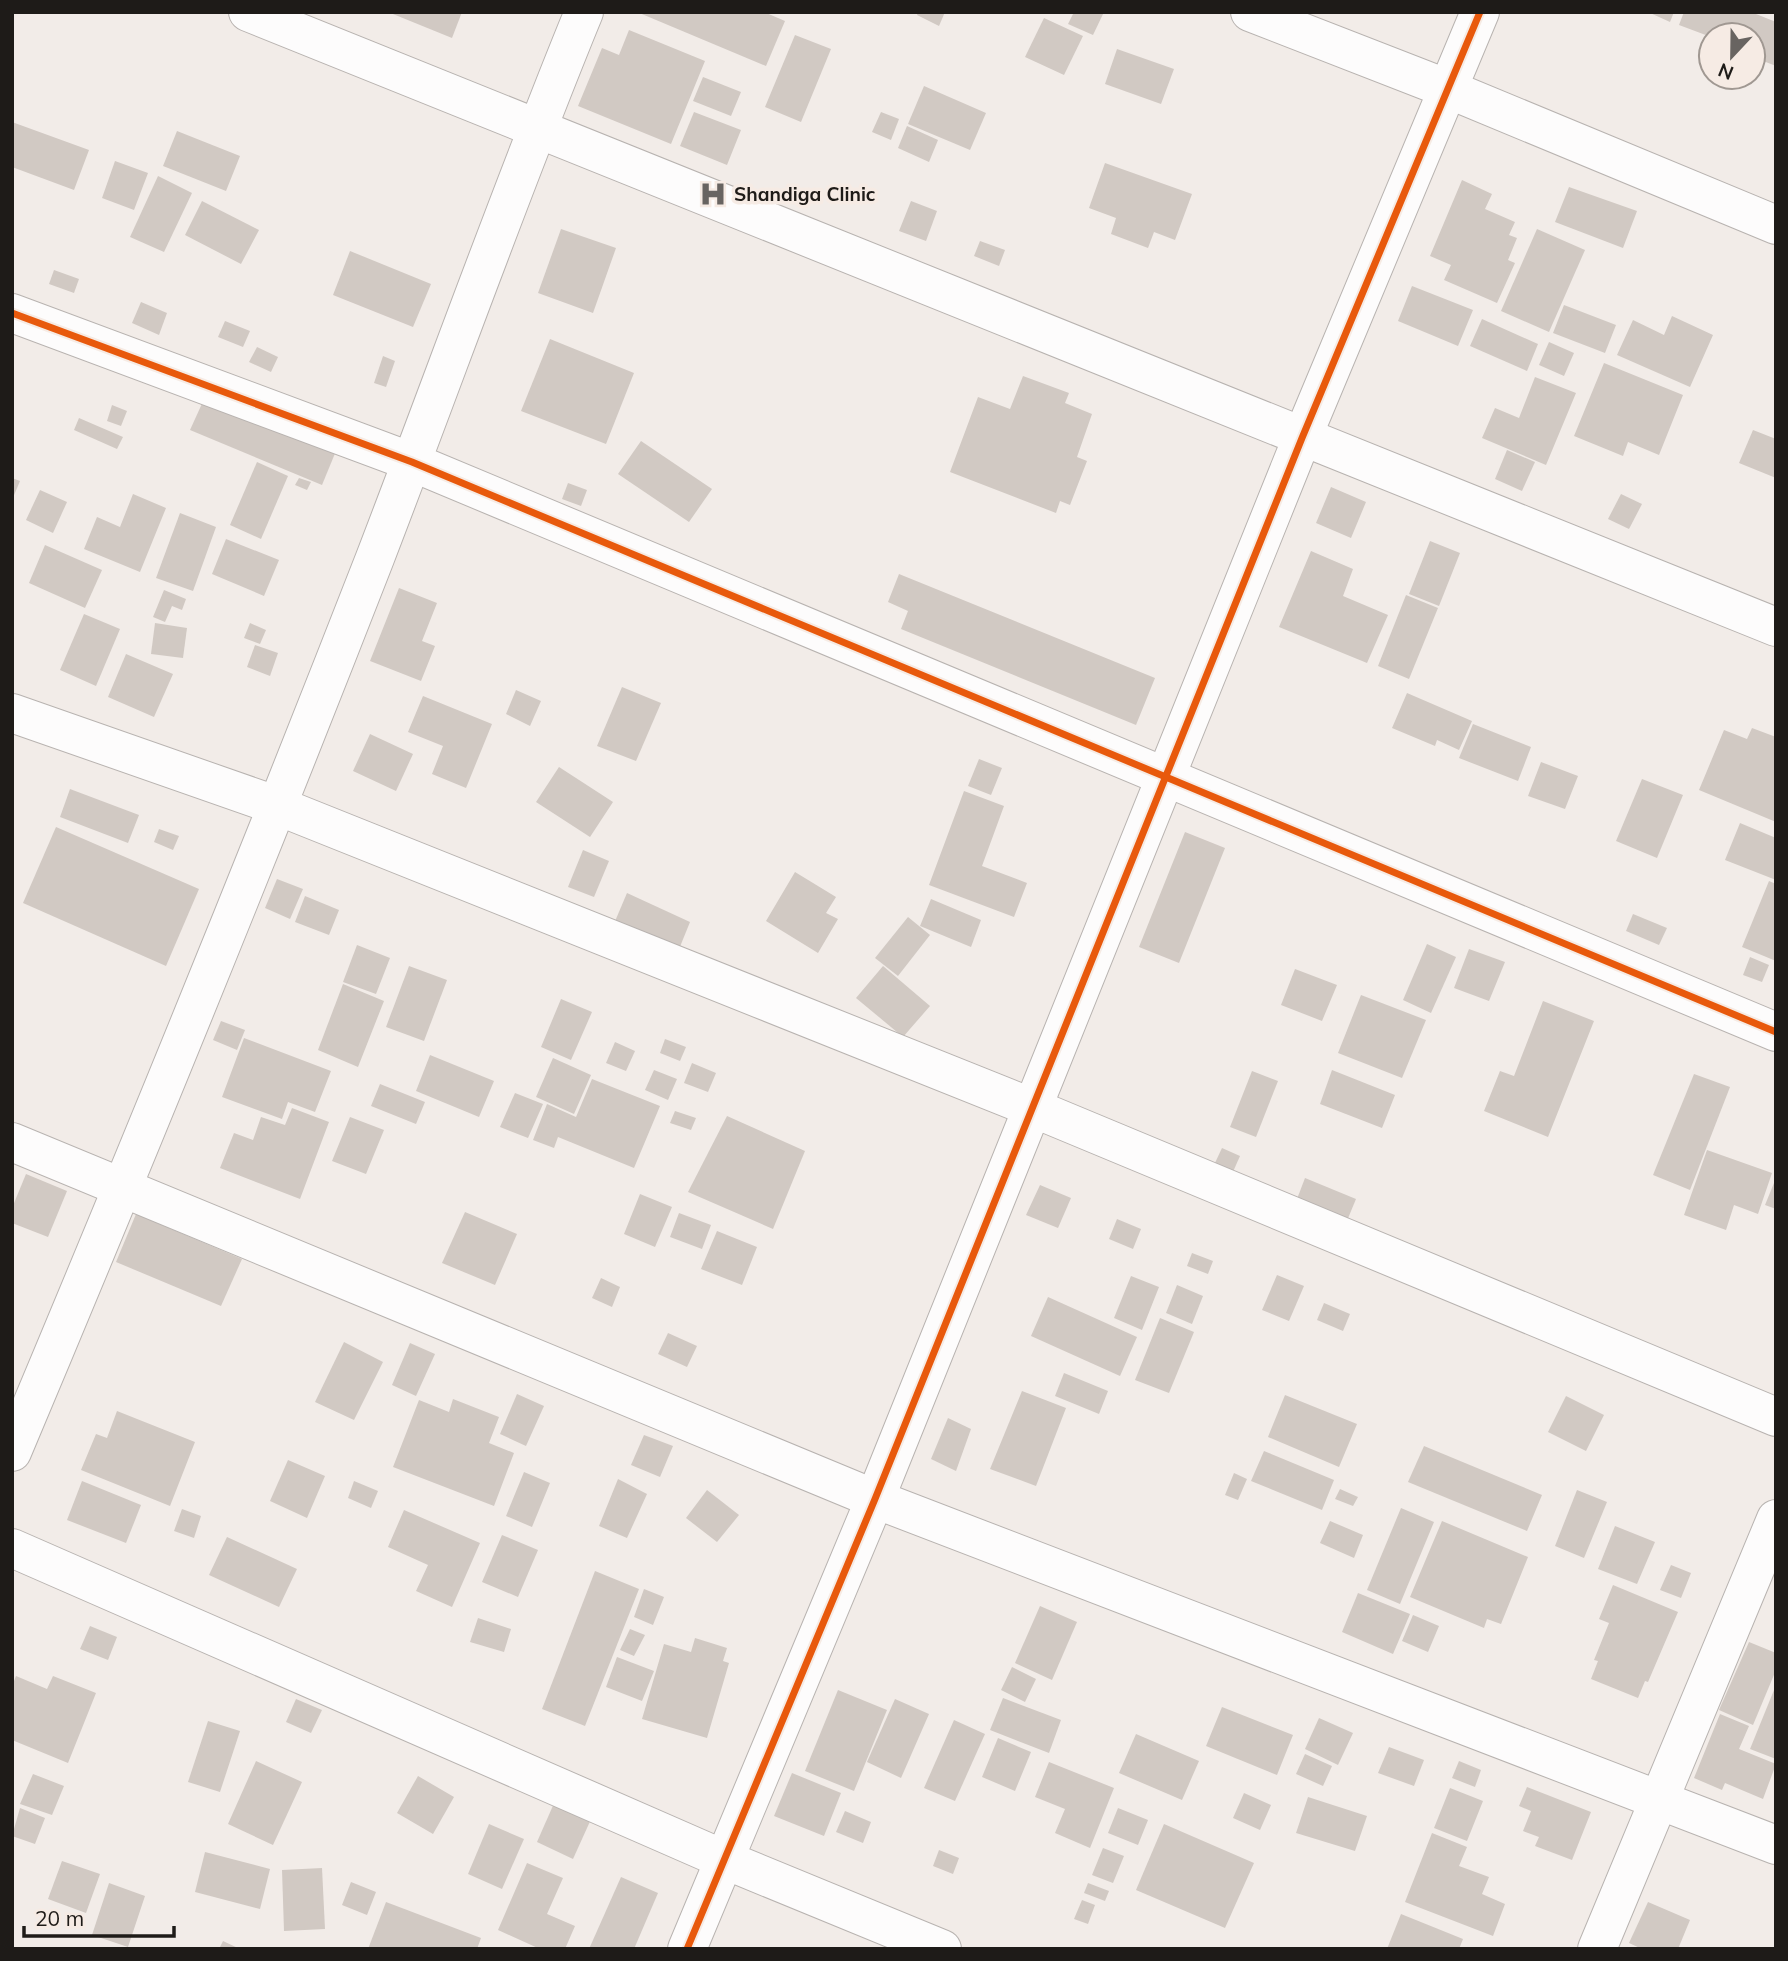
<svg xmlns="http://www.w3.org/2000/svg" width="1788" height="1961" font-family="Mulish,sans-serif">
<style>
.building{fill:#d1c9c3}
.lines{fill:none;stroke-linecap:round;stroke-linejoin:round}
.street-casing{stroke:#b8b3b0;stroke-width:40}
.street{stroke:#fdfcfc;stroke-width:38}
.cycleway-casing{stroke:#f6ebe4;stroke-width:11}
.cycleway{stroke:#e8590c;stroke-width:7}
.labels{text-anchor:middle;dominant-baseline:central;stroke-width:7;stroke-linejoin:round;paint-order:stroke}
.poi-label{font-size:19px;font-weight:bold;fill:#1e1b18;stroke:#f6ebe4;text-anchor:start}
</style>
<rect width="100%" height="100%" fill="#f2ece8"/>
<g class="building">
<polygon points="388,12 462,12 452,38"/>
<polygon points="637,12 764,12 785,21 766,66"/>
<polygon points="918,12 945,12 939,26 917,15"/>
<polygon points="1074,12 1104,12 1093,35 1068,24"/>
<polygon points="1648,12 1674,12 1670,22"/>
<polygon points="1684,12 1751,12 1776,22 1776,66 1753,57 1753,35 1741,35 1744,28 1740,35 1711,37 1679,25"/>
<polygon points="1044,18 1083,36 1064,75 1025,57"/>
<polygon points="629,30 705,61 671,144 578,106 602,48 619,55"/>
<polygon points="795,35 831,49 801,122 765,107"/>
<polygon points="1117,49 1174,69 1161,104 1105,84"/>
<polygon points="703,77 741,92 731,116 693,101"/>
<polygon points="924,86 986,113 970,150 908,124"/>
<polygon points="694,112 741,130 727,165 680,146"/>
<polygon points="881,112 899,119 891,140 872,132"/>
<polygon points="12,122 89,150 74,190 12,167"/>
<polygon points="907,126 938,140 929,162 898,148"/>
<polygon points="177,131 240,156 226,191 163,166"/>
<polygon points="115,161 148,173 134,210 102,198"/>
<polygon points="1105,163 1192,194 1175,240 1154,232 1148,248 1111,234 1116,218 1089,208"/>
<polygon points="158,176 192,193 164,252 130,237"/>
<polygon points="1462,180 1492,194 1485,209 1515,222 1509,235 1517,238 1508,260 1515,263 1497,303 1444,280 1451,265 1430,256"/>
<polygon points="1569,187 1637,211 1623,248 1555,222"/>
<polygon points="202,201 259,230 241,264 185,235"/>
<polygon points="911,201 937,211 926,241 899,231"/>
<polygon points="561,229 616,248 593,313 538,293"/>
<polygon points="1537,229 1585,250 1549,332 1501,311"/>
<polygon points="980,241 1005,250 999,266 974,256"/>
<polygon points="350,251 431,284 413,327 333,295"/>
<polygon points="54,270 79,279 74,293 49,284"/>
<polygon points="1412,286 1473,310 1458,346 1398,321"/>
<polygon points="141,302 167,313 159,335 132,323"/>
<polygon points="1564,305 1616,325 1605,353 1553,333"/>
<polygon points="1672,316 1713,335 1690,387 1617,355 1633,320 1664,335"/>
<polygon points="1482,319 1538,344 1527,371 1470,346"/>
<polygon points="225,321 250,331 243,347 218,337"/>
<polygon points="550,339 634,373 606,444 521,411"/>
<polygon points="1549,342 1574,353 1564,376 1539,365"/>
<polygon points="257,347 278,357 271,372 249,362"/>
<polygon points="383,356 395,361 386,387 374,383"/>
<polygon points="1604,363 1683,395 1659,455 1628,442 1623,456 1574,436"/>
<polygon points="1023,376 1069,393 1065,403 1092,414 1077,457 1087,461 1070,505 1060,501 1056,513 950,472 978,397 1010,409"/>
<polygon points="1535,377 1576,393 1546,465 1482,438 1495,408 1519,418"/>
<polygon points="205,397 336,451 322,485 190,430"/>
<polygon points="112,405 127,411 121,426 107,421"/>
<polygon points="79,418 123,437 117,449 74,430"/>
<polygon points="1753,430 1776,439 1776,478 1739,463"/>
<polygon points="641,441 712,489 689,522 618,474"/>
<polygon points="1507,450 1535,462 1522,491 1495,479"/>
<polygon points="257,462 288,476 261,539 230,525"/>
<polygon points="12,478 20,481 12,500"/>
<polygon points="299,478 311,482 307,490 295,485"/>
<polygon points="568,483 587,490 581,506 562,499"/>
<polygon points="1331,487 1366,502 1351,538 1316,523"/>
<polygon points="40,490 67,502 53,533 26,520"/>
<polygon points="133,494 166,508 140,572 84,549 97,517 120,527"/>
<polygon points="1621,494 1642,504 1629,529 1608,519"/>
<polygon points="180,513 216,527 193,591 156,578"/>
<polygon points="226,539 279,560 264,596 212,574"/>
<polygon points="1430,541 1460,553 1439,606 1409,594"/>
<polygon points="45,545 102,570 85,608 29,583"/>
<polygon points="1311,551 1353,569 1343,596 1388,615 1367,663 1279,627"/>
<polygon points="899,574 1155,678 1136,725 901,629 908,611 888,602"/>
<polygon points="399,588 437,603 422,641 435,646 421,681 370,661"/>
<polygon points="164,590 186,599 182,610 172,606 165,622 153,617"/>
<polygon points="1406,595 1438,608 1409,679 1378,666"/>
<polygon points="84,614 120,629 96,686 60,670"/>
<polygon points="155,623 187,628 183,658 151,654"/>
<polygon points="250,623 266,630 260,644 244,638"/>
<polygon points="255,645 278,653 270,676 247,667"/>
<polygon points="126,654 173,674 154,717 108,697"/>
<polygon points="622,687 661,703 636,761 597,746"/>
<polygon points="516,690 541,701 530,726 506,714"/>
<polygon points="1407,693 1472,721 1459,750 1437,740 1435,746 1392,728"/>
<polygon points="423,696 492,724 466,788 432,774 443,746 408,732"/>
<polygon points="1473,724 1531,747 1518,781 1459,758"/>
<polygon points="1752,728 1776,737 1776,822 1699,790 1724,730 1747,739"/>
<polygon points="370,734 413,754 396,791 353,771"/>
<polygon points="979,759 1002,768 991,795 968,786"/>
<polygon points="1541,762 1578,776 1565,809 1528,796"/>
<polygon points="559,767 613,802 590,837 536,802"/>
<polygon points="1642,779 1683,795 1657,858 1616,841"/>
<polygon points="70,789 139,815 128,843 60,817"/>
<polygon points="964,791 1004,806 982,866 1027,883 1014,917 929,885"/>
<polygon points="1740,823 1776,838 1776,880 1725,860"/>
<polygon points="56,827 199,889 166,966 23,903"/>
<polygon points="159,829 179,836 173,850 154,842"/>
<polygon points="1185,832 1225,848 1179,963 1139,947"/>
<polygon points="583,850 609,861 594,897 568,887"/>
<polygon points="795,872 836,897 826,913 838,919 818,953 766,921"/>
<polygon points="277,879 303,889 290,919 265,908"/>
<polygon points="1769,881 1776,884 1776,961 1742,947"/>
<polygon points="627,893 690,922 677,954 613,926"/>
<polygon points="305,896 339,910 329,935 295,922"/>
<polygon points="931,899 981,920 971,947 920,926"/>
<polygon points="1633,914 1667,928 1659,945 1626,931"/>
<polygon points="908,917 930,935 898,976 875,958"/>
<polygon points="1427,944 1456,957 1431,1013 1403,1000"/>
<polygon points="357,945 390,958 376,994 343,982"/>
<polygon points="1469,949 1505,962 1489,1001 1454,988"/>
<polygon points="1750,957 1769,965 1762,982 1743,975"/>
<polygon points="409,966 447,980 424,1041 386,1027"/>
<polygon points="883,966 930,1006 903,1037 856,998"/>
<polygon points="1295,969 1337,985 1322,1021 1281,1005"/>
<polygon points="343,984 384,1001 358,1067 318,1050"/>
<polygon points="1361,995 1426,1020 1402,1078 1338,1053"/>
<polygon points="561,999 592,1012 571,1060 541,1047"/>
<polygon points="1543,1001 1594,1021 1548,1137 1484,1111 1500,1071 1514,1076"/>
<polygon points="221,1021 245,1030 237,1050 213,1040"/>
<polygon points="244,1038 331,1071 315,1112 288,1102 282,1119 222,1097"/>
<polygon points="665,1039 686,1047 680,1061 660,1053"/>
<polygon points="615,1042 635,1051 626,1071 606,1063"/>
<polygon points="430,1055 494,1081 479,1117 416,1091"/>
<polygon points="553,1058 591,1075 574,1114 536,1097"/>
<polygon points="692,1063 716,1073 708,1092 684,1083"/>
<polygon points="654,1070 677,1079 668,1100 645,1090"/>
<polygon points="1332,1070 1395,1095 1382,1128 1320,1104"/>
<polygon points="1252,1071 1278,1081 1256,1137 1230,1127"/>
<polygon points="1694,1074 1730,1087 1690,1190 1653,1175"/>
<polygon points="592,1079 660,1106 634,1168 558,1137 554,1148 533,1140 547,1104 576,1117"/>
<polygon points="380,1084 425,1102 416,1124 371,1106"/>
<polygon points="515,1093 543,1104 528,1138 500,1127"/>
<polygon points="292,1108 329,1122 300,1199 220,1168 234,1133 253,1140 261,1117 285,1125"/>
<polygon points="675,1111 696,1118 691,1130 670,1123"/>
<polygon points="727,1116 805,1151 773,1229 688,1192"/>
<polygon points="350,1117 384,1130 366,1174 332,1161"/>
<polygon points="1222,1148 1240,1156 1232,1174 1214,1165"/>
<polygon points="1707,1150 1772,1173 1758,1214 1734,1205 1726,1230 1684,1215"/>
<polygon points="26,1174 67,1191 48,1237 12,1223 12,1208"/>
<polygon points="1305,1178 1356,1199 1344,1228 1297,1199"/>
<polygon points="1776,1178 1776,1209 1765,1205"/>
<polygon points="1040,1185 1071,1198 1058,1228 1026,1215"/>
<polygon points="640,1194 672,1207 655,1247 624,1234"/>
<polygon points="465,1212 517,1234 495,1285 442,1263"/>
<polygon points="679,1213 711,1225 702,1249 670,1237"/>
<polygon points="136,1214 242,1259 221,1306 116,1262"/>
<polygon points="1117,1219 1141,1229 1133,1249 1109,1239"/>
<polygon points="717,1231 757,1247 742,1285 701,1269"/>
<polygon points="1192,1253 1213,1261 1208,1274 1187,1266"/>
<polygon points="1277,1275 1304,1286 1289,1321 1262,1310"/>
<polygon points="1131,1276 1159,1287 1142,1330 1114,1318"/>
<polygon points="601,1278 620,1287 612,1307 592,1298"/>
<polygon points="1177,1285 1203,1296 1192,1324 1166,1313"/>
<polygon points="1048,1297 1137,1337 1120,1376 1031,1336"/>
<polygon points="1324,1303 1350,1314 1343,1331 1317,1320"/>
<polygon points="1160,1318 1194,1332 1169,1393 1135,1380"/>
<polygon points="668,1333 697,1346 687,1367 658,1354"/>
<polygon points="344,1342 383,1362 354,1420 315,1402"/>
<polygon points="410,1343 435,1354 416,1396 392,1385"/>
<polygon points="1064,1373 1108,1391 1099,1414 1055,1396"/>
<polygon points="1022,1391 1066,1408 1036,1486 990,1469"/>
<polygon points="517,1394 544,1406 526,1446 500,1434"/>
<polygon points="1285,1395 1357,1424 1339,1467 1268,1437"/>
<polygon points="1566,1396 1604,1415 1586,1451 1548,1432"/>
<polygon points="453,1399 499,1417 489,1443 514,1453 494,1506 393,1467 419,1400 449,1412"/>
<polygon points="117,1411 195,1442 170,1506 81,1470 96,1434 107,1438"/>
<polygon points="948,1418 971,1429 956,1471 931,1459"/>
<polygon points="644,1435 673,1446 660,1477 631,1465"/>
<polygon points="1424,1446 1542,1495 1527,1531 1408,1482"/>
<polygon points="1264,1451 1334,1480 1322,1510 1251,1481"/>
<polygon points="288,1460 325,1476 307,1518 270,1501"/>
<polygon points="524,1472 550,1483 532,1527 506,1516"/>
<polygon points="1234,1473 1247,1479 1238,1500 1225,1495"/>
<polygon points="618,1479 647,1494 627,1538 599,1526"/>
<polygon points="82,1481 141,1505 126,1543 67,1520"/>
<polygon points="354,1481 378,1491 371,1508 348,1498"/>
<polygon points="1340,1489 1358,1497 1353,1506 1335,1499"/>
<polygon points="707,1490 739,1515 717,1542 686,1518"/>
<polygon points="1577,1490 1607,1502 1584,1558 1555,1546"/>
<polygon points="1401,1508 1434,1522 1400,1604 1367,1590"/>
<polygon points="182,1509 201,1516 194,1538 174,1531"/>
<polygon points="404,1510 480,1543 452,1607 416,1591 428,1565 388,1547"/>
<polygon points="1330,1521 1363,1535 1354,1558 1320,1543"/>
<polygon points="1442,1521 1528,1557 1501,1624 1487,1619 1484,1628 1410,1597"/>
<polygon points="1615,1526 1655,1542 1637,1584 1598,1569"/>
<polygon points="502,1535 538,1550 518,1597 482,1582"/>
<polygon points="227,1537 297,1569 279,1607 209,1575"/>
<polygon points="1671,1565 1691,1573 1681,1598 1660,1590"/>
<polygon points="595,1571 639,1589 585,1726 542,1709"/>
<polygon points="1613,1585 1678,1612 1648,1682 1645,1681 1638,1698 1591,1679 1598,1661 1594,1660 1609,1623 1599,1619"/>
<polygon points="644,1589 664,1597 653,1625 634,1617"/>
<polygon points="1358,1593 1410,1614 1393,1654 1342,1632"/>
<polygon points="1040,1606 1077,1622 1052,1680 1015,1663"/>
<polygon points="1413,1615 1439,1626 1428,1652 1402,1641"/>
<polygon points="478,1618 511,1629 504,1652 470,1642"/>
<polygon points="90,1626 117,1637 108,1660 80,1649"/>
<polygon points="630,1629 645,1635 634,1656 620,1650"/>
<polygon points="695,1638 727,1648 723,1661 729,1663 707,1738 642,1719 664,1644 691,1652"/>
<polygon points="1749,1642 1776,1653 1776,1670 1753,1725 1719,1710"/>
<polygon points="617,1657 654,1671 642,1701 606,1687"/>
<polygon points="1012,1667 1036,1679 1025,1702 1001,1690"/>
<polygon points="16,1676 47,1689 53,1676 96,1693 68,1763 12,1740 12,1686"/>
<polygon points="1776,1685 1776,1759 1750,1749"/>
<polygon points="838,1690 887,1710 854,1791 805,1771"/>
<polygon points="1003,1698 1061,1720 1049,1753 990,1730"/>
<polygon points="296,1699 322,1710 311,1733 286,1722"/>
<polygon points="895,1699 929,1714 901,1778 867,1762"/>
<polygon points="1222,1707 1293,1735 1277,1775 1206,1746"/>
<polygon points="1720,1714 1749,1726 1739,1749 1776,1764 1763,1799 1725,1783 1722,1790 1694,1778"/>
<polygon points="1319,1718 1353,1733 1338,1765 1305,1749"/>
<polygon points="954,1720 985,1734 955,1801 924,1788"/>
<polygon points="208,1721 240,1731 220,1792 188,1782"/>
<polygon points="1136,1734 1199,1761 1182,1800 1119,1773"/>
<polygon points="998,1738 1031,1752 1015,1791 982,1777"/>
<polygon points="1389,1747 1424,1760 1414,1786 1378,1773"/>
<polygon points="1305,1754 1332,1766 1323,1786 1296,1774"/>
<polygon points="256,1761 302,1782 273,1845 228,1824"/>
<polygon points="1459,1761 1481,1770 1475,1787 1452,1778"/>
<polygon points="1049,1762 1114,1788 1090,1848 1055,1833 1065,1809 1035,1797"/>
<polygon points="792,1773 841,1793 824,1836 774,1816"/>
<polygon points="33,1774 64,1786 52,1815 20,1804"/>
<polygon points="418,1776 454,1797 433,1834 397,1813"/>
<polygon points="1527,1787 1591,1812 1572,1860 1535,1846 1539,1837 1523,1831 1531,1811 1519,1806"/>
<polygon points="1450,1788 1483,1801 1467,1841 1434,1828"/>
<polygon points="1244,1793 1271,1805 1260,1830 1233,1818"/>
<polygon points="1308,1797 1367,1816 1355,1851 1296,1833"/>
<polygon points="555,1801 592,1817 573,1859 537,1842"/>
<polygon points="20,1808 45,1818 35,1844 12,1836"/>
<polygon points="1118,1808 1148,1820 1138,1845 1108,1833"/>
<polygon points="845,1811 871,1822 863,1843 836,1832"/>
<polygon points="489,1824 524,1839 502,1889 468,1874"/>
<polygon points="1164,1824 1254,1863 1225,1928 1136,1890"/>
<polygon points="1432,1833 1467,1847 1459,1866 1489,1877 1482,1894 1505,1904 1493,1936 1405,1902"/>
<polygon points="1103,1848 1124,1856 1113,1883 1092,1875"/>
<polygon points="939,1850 959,1858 953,1874 933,1866"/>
<polygon points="205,1852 270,1869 260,1909 195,1892"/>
<polygon points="62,1861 100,1874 86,1913 48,1899"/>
<polygon points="527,1863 563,1878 547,1914 575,1926 565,1949 540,1949 498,1930"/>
<polygon points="322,1868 325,1929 284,1931 282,1870"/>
<polygon points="621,1877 658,1893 634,1949 589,1949"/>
<polygon points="351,1882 376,1892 367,1915 342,1905"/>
<polygon points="109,1883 145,1896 128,1947 92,1935"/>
<polygon points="1088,1883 1109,1891 1105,1901 1084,1893"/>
<polygon points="1082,1900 1095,1905 1088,1924 1074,1919"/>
<polygon points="386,1902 481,1938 477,1949 368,1949"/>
<polygon points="1648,1902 1690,1920 1678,1949 1642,1949 1629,1943"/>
<polygon points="1401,1914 1463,1939 1459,1949 1387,1949"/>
<polygon points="223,1941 240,1949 219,1949"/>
</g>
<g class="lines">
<g class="street-casing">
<g id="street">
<path d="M248,12c511,201 1018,412 1528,615"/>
<polyline points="1250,12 1448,89 1776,225"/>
<polyline points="12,313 412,462 1776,1032"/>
<polyline points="12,713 278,806 1033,1108 1776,1417"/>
<polyline points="12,1142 875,1499 1776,1845"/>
<path d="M12,1452c125,-297 246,-594 363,-894 70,-182 135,-366 209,-546"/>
<polyline points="12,1548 723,1859 942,1949"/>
<polyline points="687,1949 875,1499 1302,438 1480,12"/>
<polyline points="1597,1949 1776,1519"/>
</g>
</g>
<use href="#street" class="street"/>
<g class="cycleway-casing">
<g id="cycleway">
<polyline points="12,313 412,462 1776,1032"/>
<polyline points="687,1949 875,1499 1302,438 1480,12"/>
</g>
</g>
<use href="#cycleway" class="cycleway"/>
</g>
<defs>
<g id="hospital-bare" transform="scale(2.1)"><path d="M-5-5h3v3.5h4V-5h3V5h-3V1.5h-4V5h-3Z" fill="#686461" stroke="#f6ebe4" stroke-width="2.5" paint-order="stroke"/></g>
</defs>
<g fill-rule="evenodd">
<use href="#hospital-bare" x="713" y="194"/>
</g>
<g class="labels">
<g class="poi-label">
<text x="734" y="194">Shandiga Clinic</text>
</g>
</g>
<rect width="1788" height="1961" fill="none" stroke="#1e1b18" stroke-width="28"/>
<g transform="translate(1732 56) rotate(202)"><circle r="33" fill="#f6ebe4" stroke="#a09892" stroke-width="2"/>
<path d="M0-5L12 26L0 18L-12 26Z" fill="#686461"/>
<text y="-10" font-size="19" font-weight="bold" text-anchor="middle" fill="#1e1b18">N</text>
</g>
<path d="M24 1926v10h150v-10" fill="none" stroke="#1e1b18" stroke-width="3.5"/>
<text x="35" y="1926" font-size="21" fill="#1e1b18" stroke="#f6ebe4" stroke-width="5" paint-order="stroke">20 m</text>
</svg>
